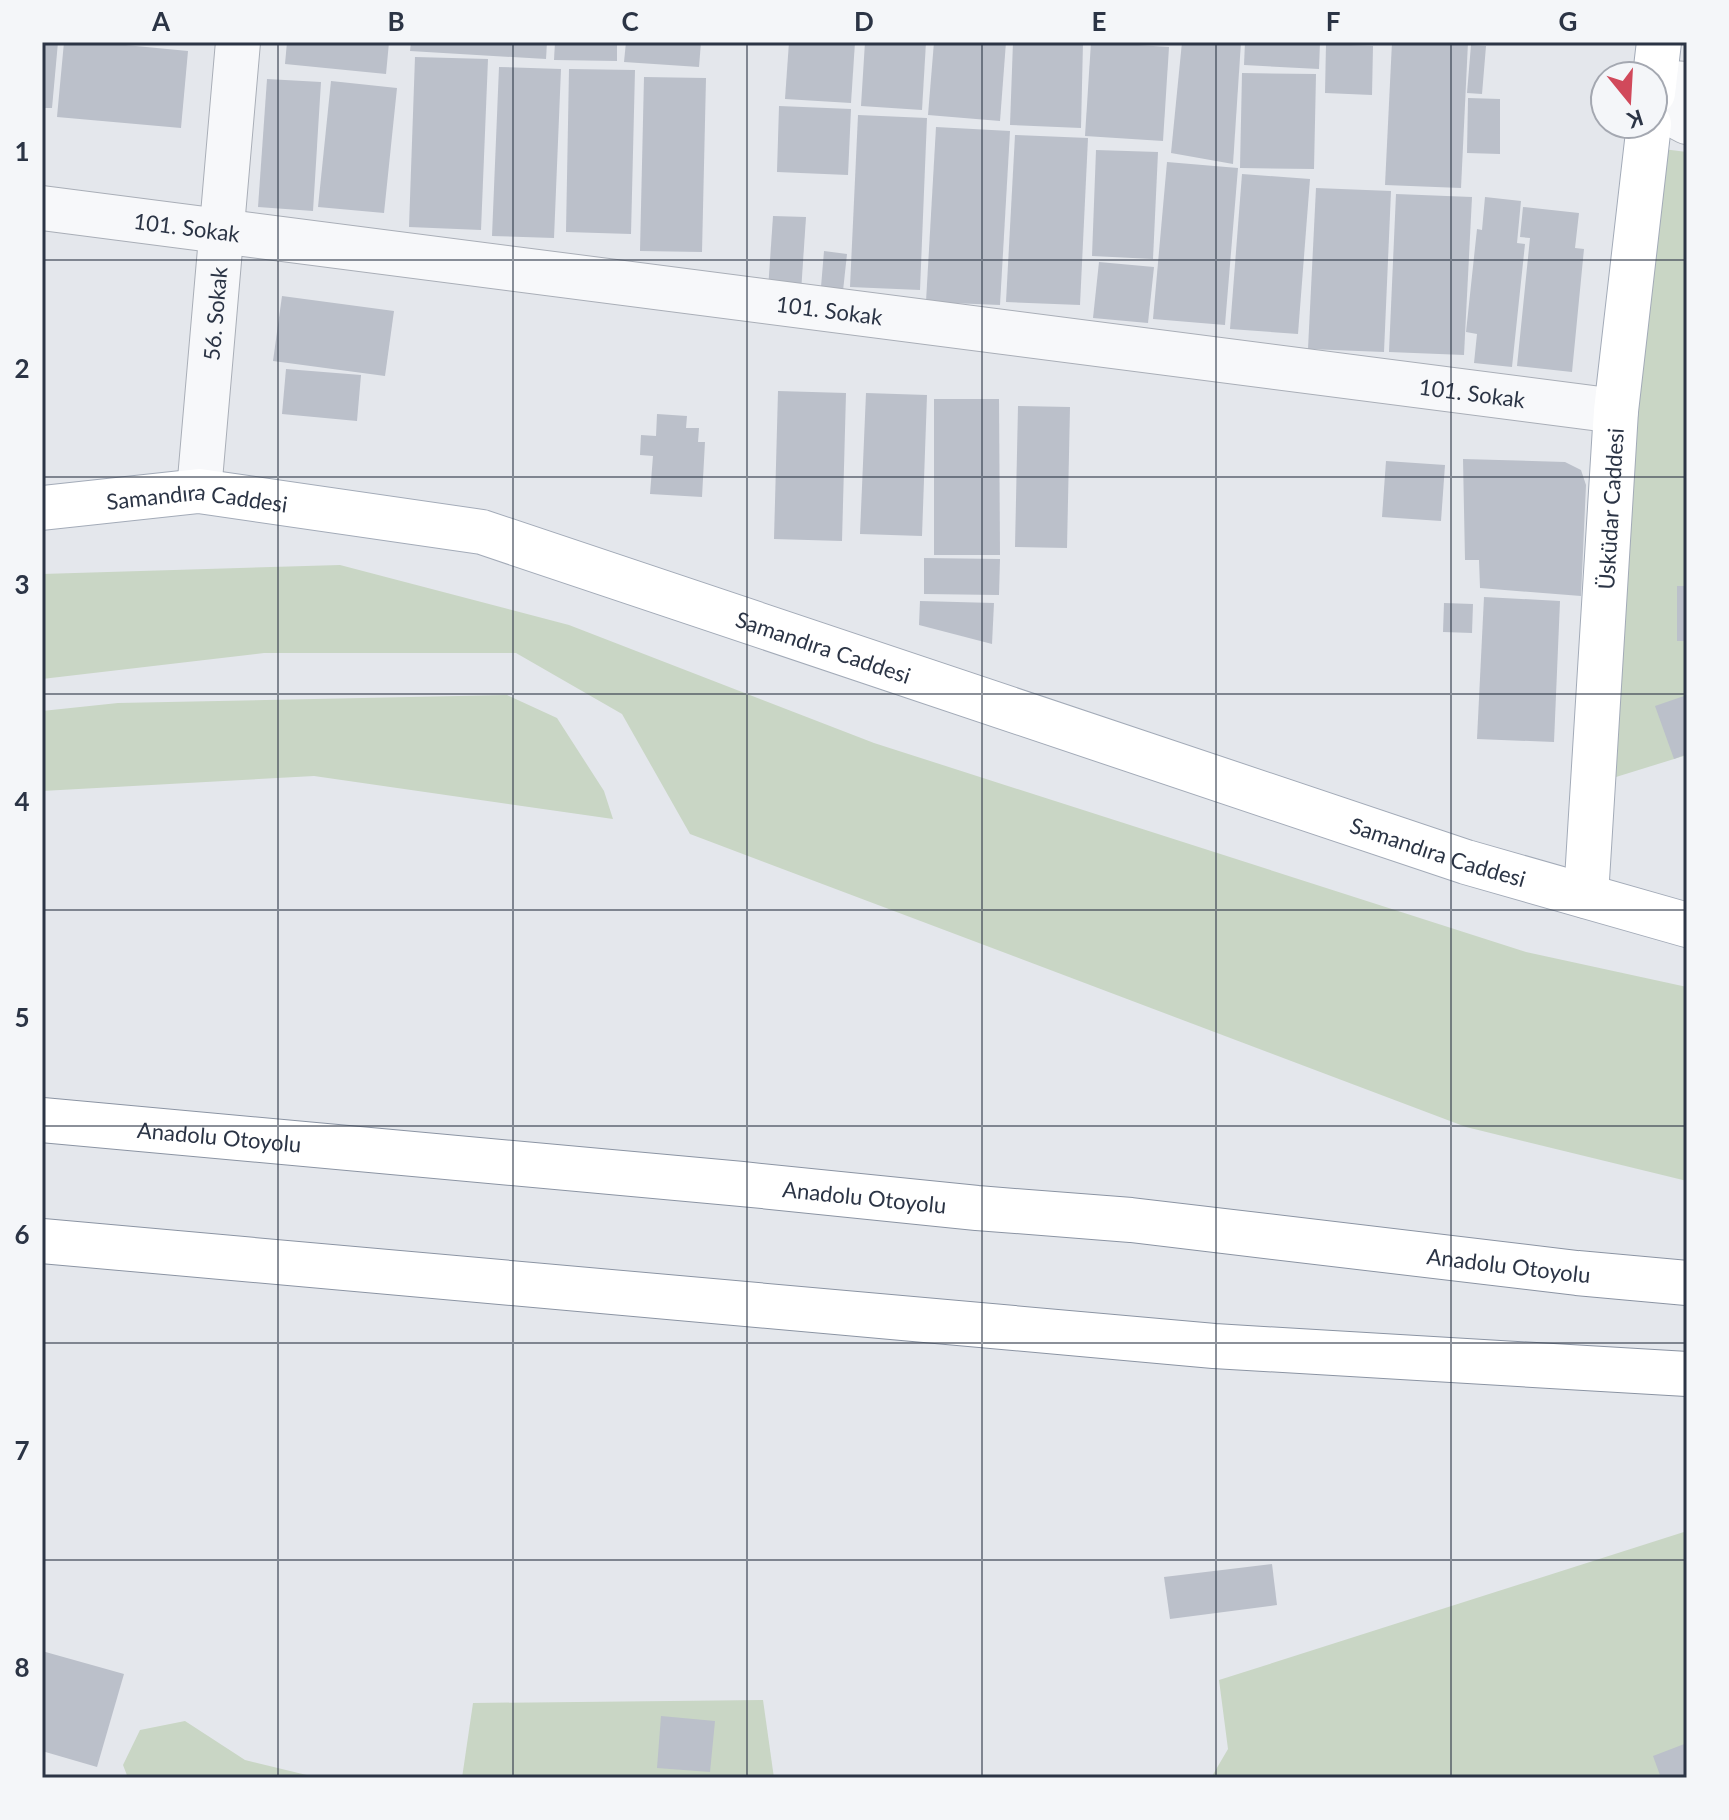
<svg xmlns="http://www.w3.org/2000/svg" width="1729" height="1820" font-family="Lato,sans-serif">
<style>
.green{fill:#c9d6c5}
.building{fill:#bbc0ca}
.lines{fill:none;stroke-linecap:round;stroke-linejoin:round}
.minor-casing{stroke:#a9aeb7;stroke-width:46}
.major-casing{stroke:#a3abb8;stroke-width:46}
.highway-casing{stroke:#8b94a3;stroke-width:46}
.minor{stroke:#f7f8fa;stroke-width:44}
.major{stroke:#fff;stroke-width:44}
.highway{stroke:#fff;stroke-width:44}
.grid{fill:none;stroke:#2b3445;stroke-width:2;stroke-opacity:0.55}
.labels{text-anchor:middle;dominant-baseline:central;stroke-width:8;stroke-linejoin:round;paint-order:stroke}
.street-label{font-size:22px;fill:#2b3445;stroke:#f4f6f9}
.neatline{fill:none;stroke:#2b3445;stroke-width:3}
.grid-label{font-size:26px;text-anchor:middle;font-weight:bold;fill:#2b3445}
</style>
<rect width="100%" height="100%" fill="#e4e7ec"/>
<g class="green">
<polygon points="1663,149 1687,152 1687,755 1616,777 1635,428"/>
<polygon points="340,565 569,625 874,743 1526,952 1687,987 1687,1181 1466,1127 690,834 622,714 516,653 264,653 42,679 42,574"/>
<polygon points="507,695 557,718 604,791 613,819 314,776 42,791 42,711 118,703"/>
<polygon points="1687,1531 1687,1778 1211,1778 1228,1749 1219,1680"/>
<polygon points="763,1700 774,1778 462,1778 473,1703"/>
<polygon points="185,1721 245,1760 319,1778 128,1778 123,1765 140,1730"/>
</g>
<g class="building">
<polygon points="42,42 58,42 52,108 42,108"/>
<polygon points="64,42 94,42 188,51 181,128 57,117"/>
<polygon points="287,42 389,42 386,74 285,64"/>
<polygon points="411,42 547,42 546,59 410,51"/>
<polygon points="555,42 617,42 617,61 554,60"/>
<polygon points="626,42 701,42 699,67 624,62"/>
<polygon points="789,42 855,42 851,103 785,99"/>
<polygon points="865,42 926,42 922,110 861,106"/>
<polygon points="934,42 1006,42 1000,121 928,115"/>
<polygon points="1013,42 1083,42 1081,128 1010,125"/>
<polygon points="1091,42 1169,47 1163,141 1085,136"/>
<polygon points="1182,42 1241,42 1233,164 1171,153"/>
<polygon points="1245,42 1320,42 1319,69 1244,65"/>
<polygon points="1392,42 1468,42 1461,188 1385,185"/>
<polygon points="1326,44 1373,46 1372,95 1325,93"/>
<polygon points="1471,45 1486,46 1482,94 1467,93"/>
<polygon points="415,57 488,59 481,230 409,227"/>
<polygon points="499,67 561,69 554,238 492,236"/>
<polygon points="569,69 635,70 631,234 566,232"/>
<polygon points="1242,73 1316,74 1314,169 1240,168"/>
<polygon points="644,77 706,78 702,252 640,251"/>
<polygon points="267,79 321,82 313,211 258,207"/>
<polygon points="331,81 397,88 384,213 318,207"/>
<polygon points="1468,98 1500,99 1500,154 1467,153"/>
<polygon points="779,106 851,109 848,175 777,172"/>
<polygon points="858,115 927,118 920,290 850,287"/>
<polygon points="936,127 1010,131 1000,305 926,302"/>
<polygon points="1015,135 1088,138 1080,305 1006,302"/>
<polygon points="1096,150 1158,152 1153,259 1092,256"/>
<polygon points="1167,162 1238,168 1225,325 1153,319"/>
<polygon points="1242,174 1310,179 1298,334 1230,329"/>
<polygon points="1316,188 1391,191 1384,352 1308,349"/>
<polygon points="1396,194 1472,197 1464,355 1389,352"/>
<polygon points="1485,197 1521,201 1517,243 1525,244 1512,367 1474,363 1477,334 1466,332 1477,229 1482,230"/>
<polygon points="1523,207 1579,213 1575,248 1584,249 1572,372 1517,366 1530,238 1520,237"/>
<polygon points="773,216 806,217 801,292 768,290"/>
<polygon points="824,251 847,254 842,300 820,299"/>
<polygon points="1099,262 1154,267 1148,323 1093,318"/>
<polygon points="282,296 394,311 385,376 273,361"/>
<polygon points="286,369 361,375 357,421 282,414"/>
<polygon points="778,391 846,393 842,541 774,539"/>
<polygon points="866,393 927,395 922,536 860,534"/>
<polygon points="934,399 999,399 1000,555 934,555"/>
<polygon points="1018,406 1070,407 1067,548 1015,547"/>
<polygon points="657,414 687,416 686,428 699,428 698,442 705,442 702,497 650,494 653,456 640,455 641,435 656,436"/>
<polygon points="1463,459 1565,462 1581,470 1586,485 1581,596 1480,588 1479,560 1465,560"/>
<polygon points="1386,461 1445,465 1441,521 1382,517"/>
<polygon points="924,558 1000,559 999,595 924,594"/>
<rect x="1677" y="586" width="10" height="55"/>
<polygon points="1484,597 1560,601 1554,742 1477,739"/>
<polygon points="920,601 994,603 992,644 919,625"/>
<polygon points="1444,603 1473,604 1472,633 1443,632"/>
<polygon points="1687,695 1687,754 1674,759 1655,706"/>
<polygon points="1272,1564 1277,1605 1170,1619 1164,1577"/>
<polygon points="42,1651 124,1674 97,1767 42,1751"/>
<polygon points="661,1716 715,1721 710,1772 657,1768"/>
<polygon points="1687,1743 1687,1778 1661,1778 1653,1756"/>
</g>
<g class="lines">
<g class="minor-casing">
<g id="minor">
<polyline points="1655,82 1687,84"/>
<polyline points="1653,104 1687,122"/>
<path id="s1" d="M42,208l1574,203"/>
<path id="s2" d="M199,491l39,-449"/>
</g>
</g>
<g class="major-casing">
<g id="major">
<polyline points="1653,93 1659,42"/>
<path id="s3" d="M42,508l157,-17 283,41 984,330 221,63"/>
<path id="s4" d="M1586,896l30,-485 33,-287"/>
</g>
</g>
<g class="highway-casing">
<g id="highway">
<path id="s5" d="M42,1120l700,64 235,24 154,12 446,53 110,10"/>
<polyline points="42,1241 1214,1346 1687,1374"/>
</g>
</g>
<use href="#minor" class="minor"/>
<use href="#major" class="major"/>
<use href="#highway" class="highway"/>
</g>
<path class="grid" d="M278,42v1736M513,42v1736M747,42v1736M982,42v1736M1216,42v1736M1451,42v1736M42,260h1645M42,477h1645M42,694h1645M42,910h1645M42,1126h1645M42,1343h1645M42,1560h1645"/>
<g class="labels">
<g class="street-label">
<text stroke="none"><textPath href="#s1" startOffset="146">101. Sokak</textPath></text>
<text stroke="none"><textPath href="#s1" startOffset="794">101. Sokak</textPath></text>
<text stroke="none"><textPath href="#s2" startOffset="178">56. Sokak</textPath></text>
<text stroke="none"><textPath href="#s1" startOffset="1442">101. Sokak</textPath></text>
<text stroke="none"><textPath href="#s3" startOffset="156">Samandıra Caddesi</textPath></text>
<text stroke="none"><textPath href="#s4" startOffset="388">Üsküdar Caddesi</textPath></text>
<text stroke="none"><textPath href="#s3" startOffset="804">Samandıra Caddesi</textPath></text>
<text stroke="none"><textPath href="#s3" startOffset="1452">Samandıra Caddesi</textPath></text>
<text stroke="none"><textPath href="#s5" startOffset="178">Anadolu Otoyolu</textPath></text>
<text stroke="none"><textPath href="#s5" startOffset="826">Anadolu Otoyolu</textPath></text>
<text stroke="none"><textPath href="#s5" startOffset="1474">Anadolu Otoyolu</textPath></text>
</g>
</g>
<rect width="1729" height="1820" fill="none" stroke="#f4f6f9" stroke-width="88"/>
<g transform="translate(1629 100) rotate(162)"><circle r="38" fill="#f4f6f9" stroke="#a4a8b1" stroke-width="2"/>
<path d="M0-6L14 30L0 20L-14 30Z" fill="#d1495b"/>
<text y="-12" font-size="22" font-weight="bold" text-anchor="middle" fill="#2b3445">K</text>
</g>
<rect x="44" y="44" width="1641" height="1732" class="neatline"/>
<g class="grid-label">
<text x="161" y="31">A</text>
<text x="396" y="31">B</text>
<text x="630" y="31">C</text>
<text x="864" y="31">D</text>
<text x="1099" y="31">E</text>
<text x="1333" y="31">F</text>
<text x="1568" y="31">G</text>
<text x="22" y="161">1</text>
<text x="22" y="378">2</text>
<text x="22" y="594">3</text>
<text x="22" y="811">4</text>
<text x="22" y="1027">5</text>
<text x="22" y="1244">6</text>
<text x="22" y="1460">7</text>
<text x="22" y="1677">8</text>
</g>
</svg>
